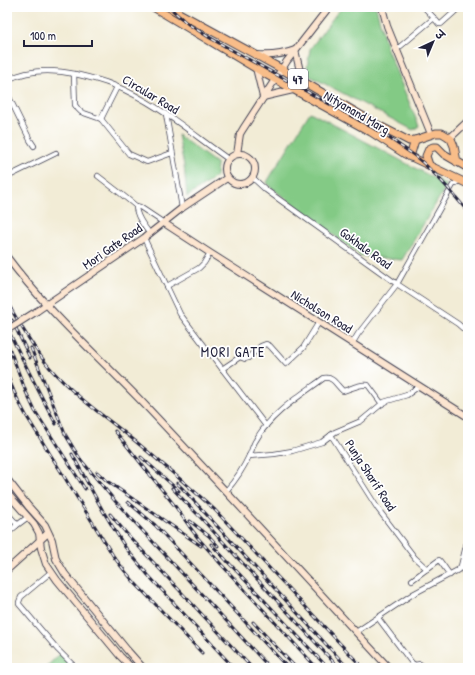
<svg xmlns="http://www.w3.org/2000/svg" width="475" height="675" font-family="'Patrick Hand','Playpen Sans Deva',sans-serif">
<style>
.green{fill:#83ca85;stroke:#527660}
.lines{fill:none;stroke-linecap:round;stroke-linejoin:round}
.street-casing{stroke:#414052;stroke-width:6}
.secondary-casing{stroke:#414052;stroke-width:8}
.primary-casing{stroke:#414052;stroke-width:9}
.street{stroke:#fff;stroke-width:4.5}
.secondary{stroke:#fce5d0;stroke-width:6}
.primary{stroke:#f8bd89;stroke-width:7}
.rail-casing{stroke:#22223b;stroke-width:3}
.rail{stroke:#fff;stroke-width:1.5;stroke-dasharray:4.5;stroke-linecap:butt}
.secondary-bridge-casing{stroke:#414052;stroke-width:8;stroke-linecap:butt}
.secondary-bridge{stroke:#fce5d0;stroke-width:6}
.labels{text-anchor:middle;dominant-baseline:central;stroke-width:3.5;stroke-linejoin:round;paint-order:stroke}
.shield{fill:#fff;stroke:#646476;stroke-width:1}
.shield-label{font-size:12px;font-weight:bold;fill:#22223b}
.street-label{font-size:13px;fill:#22223b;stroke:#fff}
.neighbourhood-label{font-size:14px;letter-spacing:1px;fill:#22223b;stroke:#fff}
</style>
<rect width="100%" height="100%" fill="#fff"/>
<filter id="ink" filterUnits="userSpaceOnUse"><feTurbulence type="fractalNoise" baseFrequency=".025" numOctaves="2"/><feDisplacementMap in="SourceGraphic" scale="8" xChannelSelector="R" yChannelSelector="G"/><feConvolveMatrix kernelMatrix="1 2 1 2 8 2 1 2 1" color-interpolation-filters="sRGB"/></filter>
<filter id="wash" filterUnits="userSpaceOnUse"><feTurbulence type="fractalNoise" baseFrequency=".012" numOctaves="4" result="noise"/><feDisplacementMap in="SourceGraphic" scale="16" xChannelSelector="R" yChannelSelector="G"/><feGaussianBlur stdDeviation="0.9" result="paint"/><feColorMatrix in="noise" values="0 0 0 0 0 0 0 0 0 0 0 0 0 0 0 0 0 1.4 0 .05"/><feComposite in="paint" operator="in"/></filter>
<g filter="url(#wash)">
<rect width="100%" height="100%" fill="#f2ecd6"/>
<g class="green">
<polygon points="343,7 376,7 387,49 419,126 413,130 306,74 310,49 336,14"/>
<polygon points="310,112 447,185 402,260 361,256 269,186 267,182"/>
<polygon points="178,135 217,164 216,177 187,197 184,166"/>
<polygon points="60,654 74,668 45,668"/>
</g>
</g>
<g filter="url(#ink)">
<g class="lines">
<g class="street-casing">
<g id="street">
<polyline points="467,7 468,8"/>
<polyline points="434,18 439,24 441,24 460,7"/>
<polyline points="396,50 434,18 424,7"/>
<polyline points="74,74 75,105 78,109 81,112 101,119 129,154 147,162 172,153"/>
<path d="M7,80c22,-11 44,-11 68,-6 13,3 26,6 38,11 43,17 78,48 115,74"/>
<polyline points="7,93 30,140 34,146"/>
<polyline points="166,114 182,208"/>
<polyline points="101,119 117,87"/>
<polyline points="98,176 120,193 136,206 140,207 164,223"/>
<polyline points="7,177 56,153"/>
<polyline points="253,178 266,190 397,284 458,324 468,333"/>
<path d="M136,206c0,10 8,20 14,28"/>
<polyline points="144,238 180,314 266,426"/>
<polyline points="167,286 199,268 204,263 210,253"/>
<polyline points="352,344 358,334 397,284 453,185 460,180"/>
<polyline points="222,369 240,357 245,359 248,358 261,346 266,344 270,346 286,364 303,348 319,322"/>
<polyline points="331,435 378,509 415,558 427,569"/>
<polyline points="249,456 274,454 292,451 322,442 335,432 361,421 384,402 407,395 419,386"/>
<path d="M226,491c10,-11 18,-24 24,-37 2,-4 3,-10 6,-14 14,-26 45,-45 68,-62 9,-2 13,8 19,13 8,-2 17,-8 25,-6l14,19"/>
<polyline points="7,513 16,523 16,526 7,534"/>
<polyline points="16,526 28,517"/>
<polyline points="461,567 468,577"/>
<polyline points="51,572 21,597 19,602 19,604 58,650 76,668"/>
<polyline points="412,580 439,560 440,561 450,575"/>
<polyline points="378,618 412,663 415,665 420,664 425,668"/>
<polyline points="356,632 413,594 458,570 461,566 468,538"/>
<polyline points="433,668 435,668"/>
</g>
</g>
<g class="secondary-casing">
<g id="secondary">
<polyline points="382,7 387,26 431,134"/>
<path d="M257,55c14,1 25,0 38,-5l5,21 4,12"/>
<polyline points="256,68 263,97"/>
<polyline points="263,97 293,90"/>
<polyline points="450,138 468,121"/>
<circle cx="240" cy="169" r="15"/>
<polyline points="237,154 240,134 243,129 287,61 329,7"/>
<polyline points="164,223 210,253 468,417"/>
<path d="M7,257c40,54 91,99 138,148 82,87 163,175 244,263"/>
<polyline points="37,311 144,238 182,208 227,178"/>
<polyline points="7,479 28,506 45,525 52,540 56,559 65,574 127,650 143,668"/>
<polyline points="7,493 34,524 39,533 41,548 46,564 57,580 120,656 132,668"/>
<polyline points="7,570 48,533"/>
</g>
</g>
<g class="primary-casing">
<g id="primary">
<polyline points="153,7 267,75 371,132 405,154 468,184"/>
<polyline points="168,7 278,67 376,124 409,141 415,140 436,133 442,133 447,136 451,139 454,146 457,162"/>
<polyline points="410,157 415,140"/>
<polyline points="429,165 426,156 429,149 433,147 437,147 444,154 468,168"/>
</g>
</g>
<use href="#street" class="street"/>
<use href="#secondary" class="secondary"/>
<use href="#primary" class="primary"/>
<g class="rail-casing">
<g id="rail">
<path d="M169,7l19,17 22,14 172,95c11,8 22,15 33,23 20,16 37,36 53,56"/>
<path d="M7,302c13,22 26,46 43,66 25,29 61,53 90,77 25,21 50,42 74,64l149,159"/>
<polyline points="12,320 30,358"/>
<path d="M7,328c16,32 32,65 49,96"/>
<polyline points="7,342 26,392 35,411 85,489"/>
<polyline points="31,348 65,434 74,449 81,460 115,501 270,668"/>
<path d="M7,373c5,16 12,30 20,44l87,140 10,13 11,13 67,70"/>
<polyline points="115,431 175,506 189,526 198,538 219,562 317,668"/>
<polyline points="72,454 103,511 125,547 148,575 234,668"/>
<polyline points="141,457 179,491"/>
<polyline points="97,472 107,481 201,546"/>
<polyline points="177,483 182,488 348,668"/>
<polyline points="172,488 201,518 339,668"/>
<polyline points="128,502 155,525 288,668"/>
<polyline points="110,514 126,533 252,668"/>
<polyline points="190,521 209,536 218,546"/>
<polyline points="211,544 328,668"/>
<polyline points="253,622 296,668"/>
</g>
</g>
<use href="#rail" class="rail"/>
<g class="secondary-bridge-casing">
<polyline id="secondary-bridge" points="7,330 37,311"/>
</g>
<use href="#secondary-bridge" class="secondary-bridge"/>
</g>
</g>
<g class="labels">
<rect class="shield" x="288" y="69" width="20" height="20" rx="3"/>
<g class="shield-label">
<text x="298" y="79">47</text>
</g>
<g class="street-label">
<text transform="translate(151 94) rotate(31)">Circular Road</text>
<text transform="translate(357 112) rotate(30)">Nityanand Marg</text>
<text transform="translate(112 246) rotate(-35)">Mori Gate Road</text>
<text transform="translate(366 248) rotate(36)">Gokhale Road</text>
<text transform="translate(322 311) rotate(32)">Nicholson Road</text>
<text transform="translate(371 475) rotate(57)">Punja Sharif Road</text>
</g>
<g class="neighbourhood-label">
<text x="233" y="351">MORI GATE</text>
</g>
</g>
<rect width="475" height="675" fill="none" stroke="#fff" stroke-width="24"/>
<g transform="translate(433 42) rotate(44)" stroke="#ffffff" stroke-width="3" paint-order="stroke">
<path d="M0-3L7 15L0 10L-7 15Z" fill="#22223b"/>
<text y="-6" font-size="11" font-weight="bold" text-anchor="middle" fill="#22223b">उ</text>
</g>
<path d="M24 40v6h68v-6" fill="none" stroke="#22223b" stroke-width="2"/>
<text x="30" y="40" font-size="12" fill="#22223b" stroke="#ffffff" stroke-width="3" paint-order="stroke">100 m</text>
</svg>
